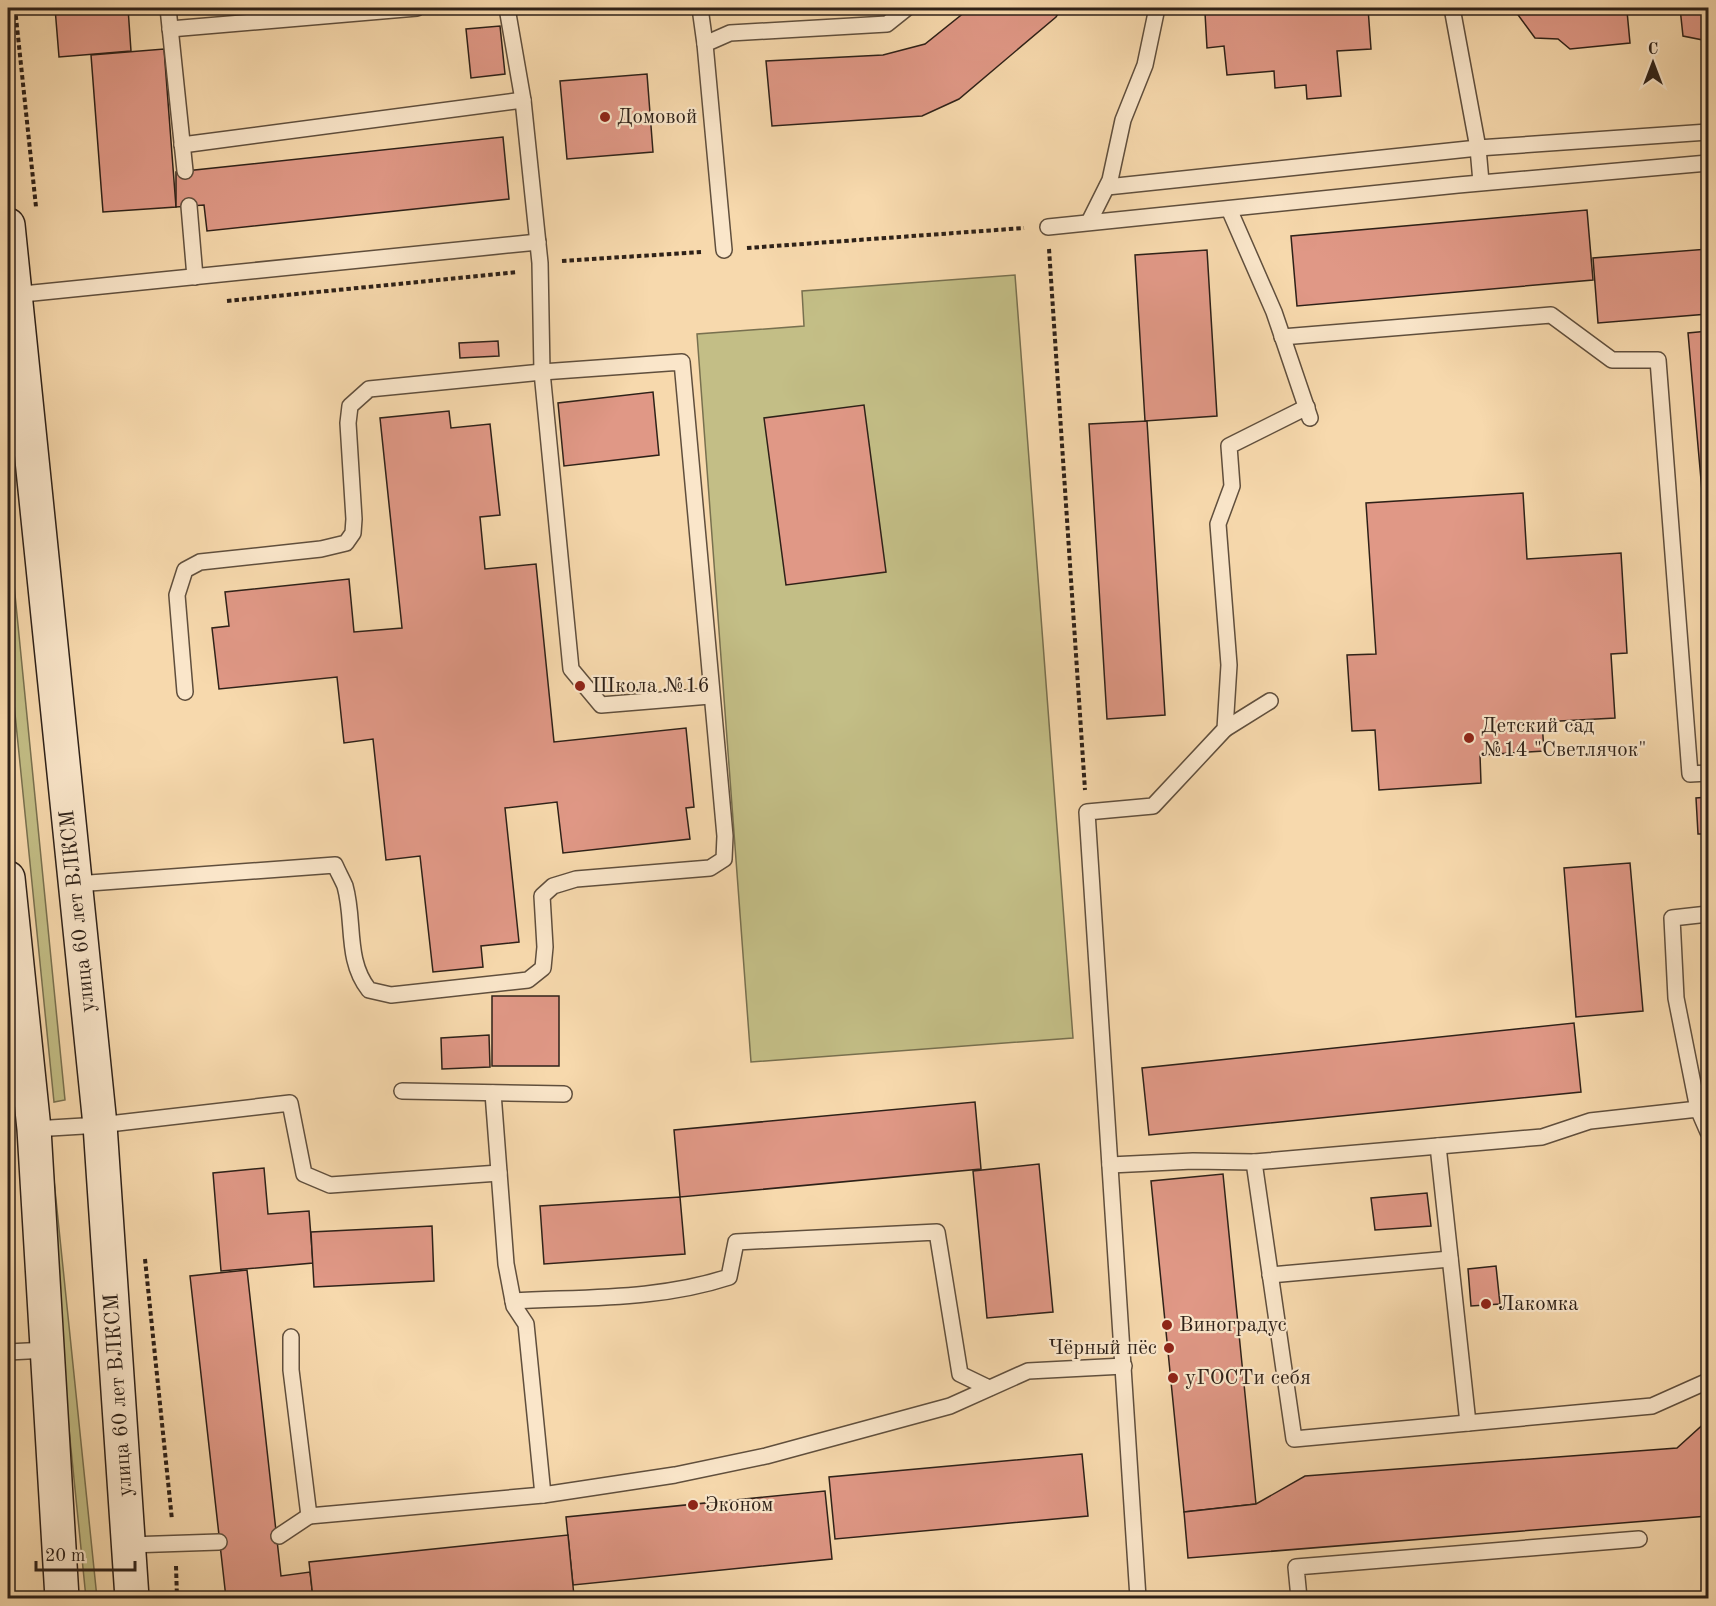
<svg xmlns="http://www.w3.org/2000/svg" width="1716" height="1606" font-family="'Old Standard TT',serif">
<style>
.green{fill:#c3be86;stroke:#78704f;stroke-width:1.5}
.building{fill:#e09886;stroke:#2e2118;stroke-width:1.5}
.lines{fill:none;stroke-linecap:round;stroke-linejoin:round}
.lane-casing{stroke:#604f3d;stroke-width:18}
.secondary-casing{stroke:#2e2118;stroke-width:36}
.path{stroke:#2e2118;stroke-width:4;stroke-dasharray:4.5 3;stroke-linecap:butt}
.lane{stroke:#fae6ca;stroke-width:15}
.secondary{stroke:#fae6ca;stroke-width:33}
.tram{stroke:#2e2118;stroke-width:1.5}
.poi-dot{fill:#8f2418;stroke:#fae6ca;stroke-width:2}
.labels{text-anchor:middle;dominant-baseline:central;stroke-width:4.5;stroke-linejoin:round;paint-order:stroke}
.poi-label{font-size:21px;fill:#2e2118;stroke:#fae6ca;text-anchor:start}
.street-label{font-size:21px;fill:#2e2118;stroke:#fae6ca}
</style>
<rect width="100%" height="100%" fill="#f7d9ad"/>
<filter id="stains"><feTurbulence type="fractalNoise" baseFrequency=".00333" numOctaves="4"/><feColorMatrix values="0 0 0 0 .2 0 0 0 0 .09 0 0 0 0 .02 0 0 0 .5 -.17"/></filter>
<radialGradient id="worn" r=".72"><stop offset=".6" stop-color="#630" stop-opacity="0"/><stop offset="1" stop-color="#630" stop-opacity=".3"/></radialGradient>
<g class="green">
<polygon points="1015,275 1073,1038 751,1062 697,334 804,326 802,291"/>
<polygon points="8,524 65,1100 54,1102 8,644"/>
<polygon points="41,1151 51,1151 97,1598 86,1598"/>
</g>
<g class="building">
<polygon points="55,8 128,8 131,51 59,57"/>
<polygon points="970,8 1062,8 1056,17 959,99 922,116 772,126 766,61 883,55 925,44"/>
<polygon points="1233,8 1274,8 1275,10 1368,8 1371,49 1337,51 1341,96 1307,99 1306,85 1275,88 1274,71 1227,75 1224,46 1207,48 1205,13 1234,11"/>
<polygon points="1513,8 1640,8 1627,11 1630,43 1570,49 1558,39 1535,38"/>
<polygon points="1680,8 1708,8 1708,41 1683,36"/>
<polygon points="500,26 505,74 471,78 466,29"/>
<polygon points="164,49 176,207 103,212 91,55"/>
<polygon points="647,74 653,152 567,159 560,81"/>
<polygon points="503,137 509,199 207,231 204,205 176,207 176,172"/>
<polygon points="1587,210 1593,280 1297,306 1291,236"/>
<polygon points="1708,249 1708,314 1598,323 1593,258"/>
<polygon points="1207,250 1217,416 1145,421 1135,255"/>
<polygon points="1708,331 1708,559 1688,333"/>
<polygon points="498,341 499,356 460,358 459,343"/>
<polygon points="653,392 659,455 564,466 558,403"/>
<polygon points="864,405 886,572 786,585 764,418"/>
<polygon points="449,411 451,428 490,424 500,515 480,517 485,569 536,564 554,742 686,728 694,807 686,808 690,839 563,853 557,802 505,808 519,942 481,946 483,967 433,972 420,856 386,860 373,739 344,743 337,677 219,689 212,628 229,626 225,592 349,579 354,632 402,628 380,418"/>
<polygon points="1147,421 1165,715 1107,719 1089,424"/>
<polygon points="1523,493 1527,559 1621,553 1627,653 1611,654 1615,718 1542,722 1544,751 1480,755 1481,783 1379,790 1375,730 1352,731 1347,655 1376,654 1366,503"/>
<polygon points="1708,797 1708,834 1698,834 1696,798"/>
<polygon points="1630,863 1643,1011 1576,1017 1564,868"/>
<rect x="492" y="996" width="67" height="70"/>
<polygon points="1574,1023 1581,1092 1149,1135 1142,1068"/>
<polygon points="489,1035 490,1067 442,1069 441,1038"/>
<polygon points="975,1102 981,1169 680,1197 674,1130"/>
<polygon points="1039,1164 1053,1312 987,1318 973,1171"/>
<polygon points="264,1168 268,1214 309,1211 313,1263 221,1271 213,1173"/>
<polygon points="1223,1174 1256,1504 1184,1512 1151,1181"/>
<polygon points="1427,1193 1431,1226 1375,1230 1371,1198"/>
<polygon points="680,1197 685,1254 544,1264 540,1206"/>
<polygon points="432,1226 434,1281 314,1287 311,1232"/>
<polygon points="1496,1266 1500,1304 1471,1306 1468,1269"/>
<polygon points="247,1270 281,1576 310,1572 313,1598 226,1598 190,1276"/>
<polygon points="1708,1420 1708,1516 1188,1558 1184,1512 1256,1504 1305,1476 1677,1448"/>
<polygon points="1082,1454 1088,1516 835,1539 829,1477"/>
<polygon points="825,1491 832,1559 573,1585 566,1517"/>
<polygon points="568,1535 574,1596 547,1598 313,1598 309,1562"/>
</g>
<g class="lines">
<g class="lane-casing">
<g id="lane">
<polyline points="168,8 185,171"/>
<polyline points="507,8 523,100 540,263 542,372 571,669 601,705 710,696"/>
<polyline points="700,8 705,44"/>
<polyline points="1452,8 1478,148 1481,182"/>
<polyline points="170,29 417,8"/>
<polyline points="182,145 523,100"/>
<polyline points="1107,187 1478,148 1708,132"/>
<polyline points="189,206 195,277"/>
<polyline points="1229,209 1274,312 1310,418"/>
<polyline points="1089,222 1110,180 1123,120 1145,65 1157,8"/>
<polyline points="1048,227 1458,185 1708,163"/>
<polyline points="724,250 705,44 730,33 887,24 907,8"/>
<polyline points="13,295 538,242"/>
<polyline points="1282,337 1551,315 1612,360 1658,360 1690,774 1708,773"/>
<polyline points="1225,729 1270,701"/>
<path d="M76,884l259,-19c3,7 7,14 10,21 10,35 0,74 24,104l22,5 137,-15 15,-12 2,-21 -3,-51 11,-10 23,-7 134,-11 14,-9 1,-23 -43,-474 -140,10 -173,17 -19,17 -2,17 6,96 -1,14 -7,10 -25,6 -121,13 -15,8 -8,25 8,97"/>
<polyline points="402,1091 564,1094"/>
<polyline points="493,1093 506,1264 514,1306 526,1324 543,1495"/>
<polyline points="1698,1109 1676,998 1672,918 1708,914"/>
<polyline points="34,1129 100,1125 290,1103 304,1174 330,1185 499,1173"/>
<polyline points="1708,1132 1698,1109 1590,1121 1542,1137 1254,1162 1294,1439 1652,1406 1708,1381"/>
<polyline points="1438,1146 1468,1423"/>
<polyline points="1110,1165 1193,1161 1254,1162"/>
<polyline points="1270,1275 1450,1259"/>
<path d="M513,1301c72,-4 146,-1 216,-24l7,-35 201,-10 23,142 29,14"/>
<polyline points="291,1337 291,1370 309,1516 543,1495 675,1475 766,1456 950,1406 1028,1371 1124,1366"/>
<polyline points="8,1352 47,1350"/>
<polyline points="279,1536 309,1516"/>
<polyline points="129,1545 219,1542"/>
<polyline points="1138,1598 1087,812 1153,806 1225,729 1229,665 1218,524 1232,486 1229,446 1307,407"/>
<polyline points="1299,1598 1296,1567 1639,1539"/>
</g>
</g>
<g class="secondary-casing">
<g id="secondary">
<polyline points="8,225 100,1125 132,1598"/>
<polyline points="8,878 34,1129 62,1598"/>
</g>
</g>
<g class="path">
<polyline points="15,8 36,207"/>
<polyline points="747,248 1024,228"/>
<polyline points="1049,249 1085,790"/>
<polyline points="562,261 701,252"/>
<polyline points="227,301 518,272"/>
<polyline points="145,1259 172,1520"/>
<polyline points="176,1566 177,1598"/>
</g>
<use href="#lane" class="lane"/>
<use href="#secondary" class="secondary"/>
<polyline class="tram" points="8,1574 9,1598"/>
</g>
<g class="poi-dot">
<circle cx="605" cy="117" r="6"/>
<circle cx="580" cy="686" r="6"/>
<circle cx="1469" cy="738" r="6"/>
<circle cx="1486" cy="1304" r="6"/>
<circle cx="1167" cy="1325" r="6"/>
<circle cx="1169" cy="1348" r="6"/>
<circle cx="1173" cy="1378" r="6"/>
<circle cx="693" cy="1505" r="6"/>
</g>
<g class="labels">
<g class="poi-label">
<text x="617" y="117">Домовой</text>
<text x="592" y="686">Школа №16</text>
<text x="1481" y="726">Детский сад<tspan x="1481" dy="24">№14 "Светлячок"</tspan></text>
<text x="1498" y="1304">Лакомка</text>
<text x="1179" y="1325">Виноградус</text>
<text x="1157" y="1348" text-anchor="end">Чёрный пёс</text>
<text x="1185" y="1378">уГОСТи себя</text>
<text x="705" y="1505">Эконом</text>
</g>
<g class="street-label">
<text transform="translate(78 911) rotate(-96)">улица 60 лет ВЛКСМ</text>
<text transform="translate(119 1395) rotate(-94)">улица 60 лет ВЛКСМ</text>
</g>
</g>
<rect width="1716" height="1606" fill="none" stroke="#f7d9ad" stroke-width="30"/>
<rect x="9" y="9" width="1698" height="1588" fill="none" stroke="#2e2118" stroke-width="3"/>
<rect x="15" y="15" width="1686" height="1576" fill="none" stroke="#2e2118" stroke-width="1.5"/>
<g transform="translate(1653 63)" stroke="#fae6ca" stroke-width="4.5" paint-order="stroke">
<path d="M0-4.5L10 22L0 15L-10 22Z" fill="#2e2118"/>
<text y="-9" font-size="16" font-weight="bold" text-anchor="middle" fill="#2e2118">С</text>
</g>
<path d="M36 1561v9h99v-9" fill="none" stroke="#2e2118" stroke-width="3"/>
<text x="45" y="1561" font-size="18" fill="#2e2118" stroke="#fae6ca" stroke-width="4.5" paint-order="stroke">20 m</text>
<rect width="100%" height="100%" filter="url(#stains)"/>
<rect width="100%" height="100%" fill="url(#worn)"/>
</svg>
